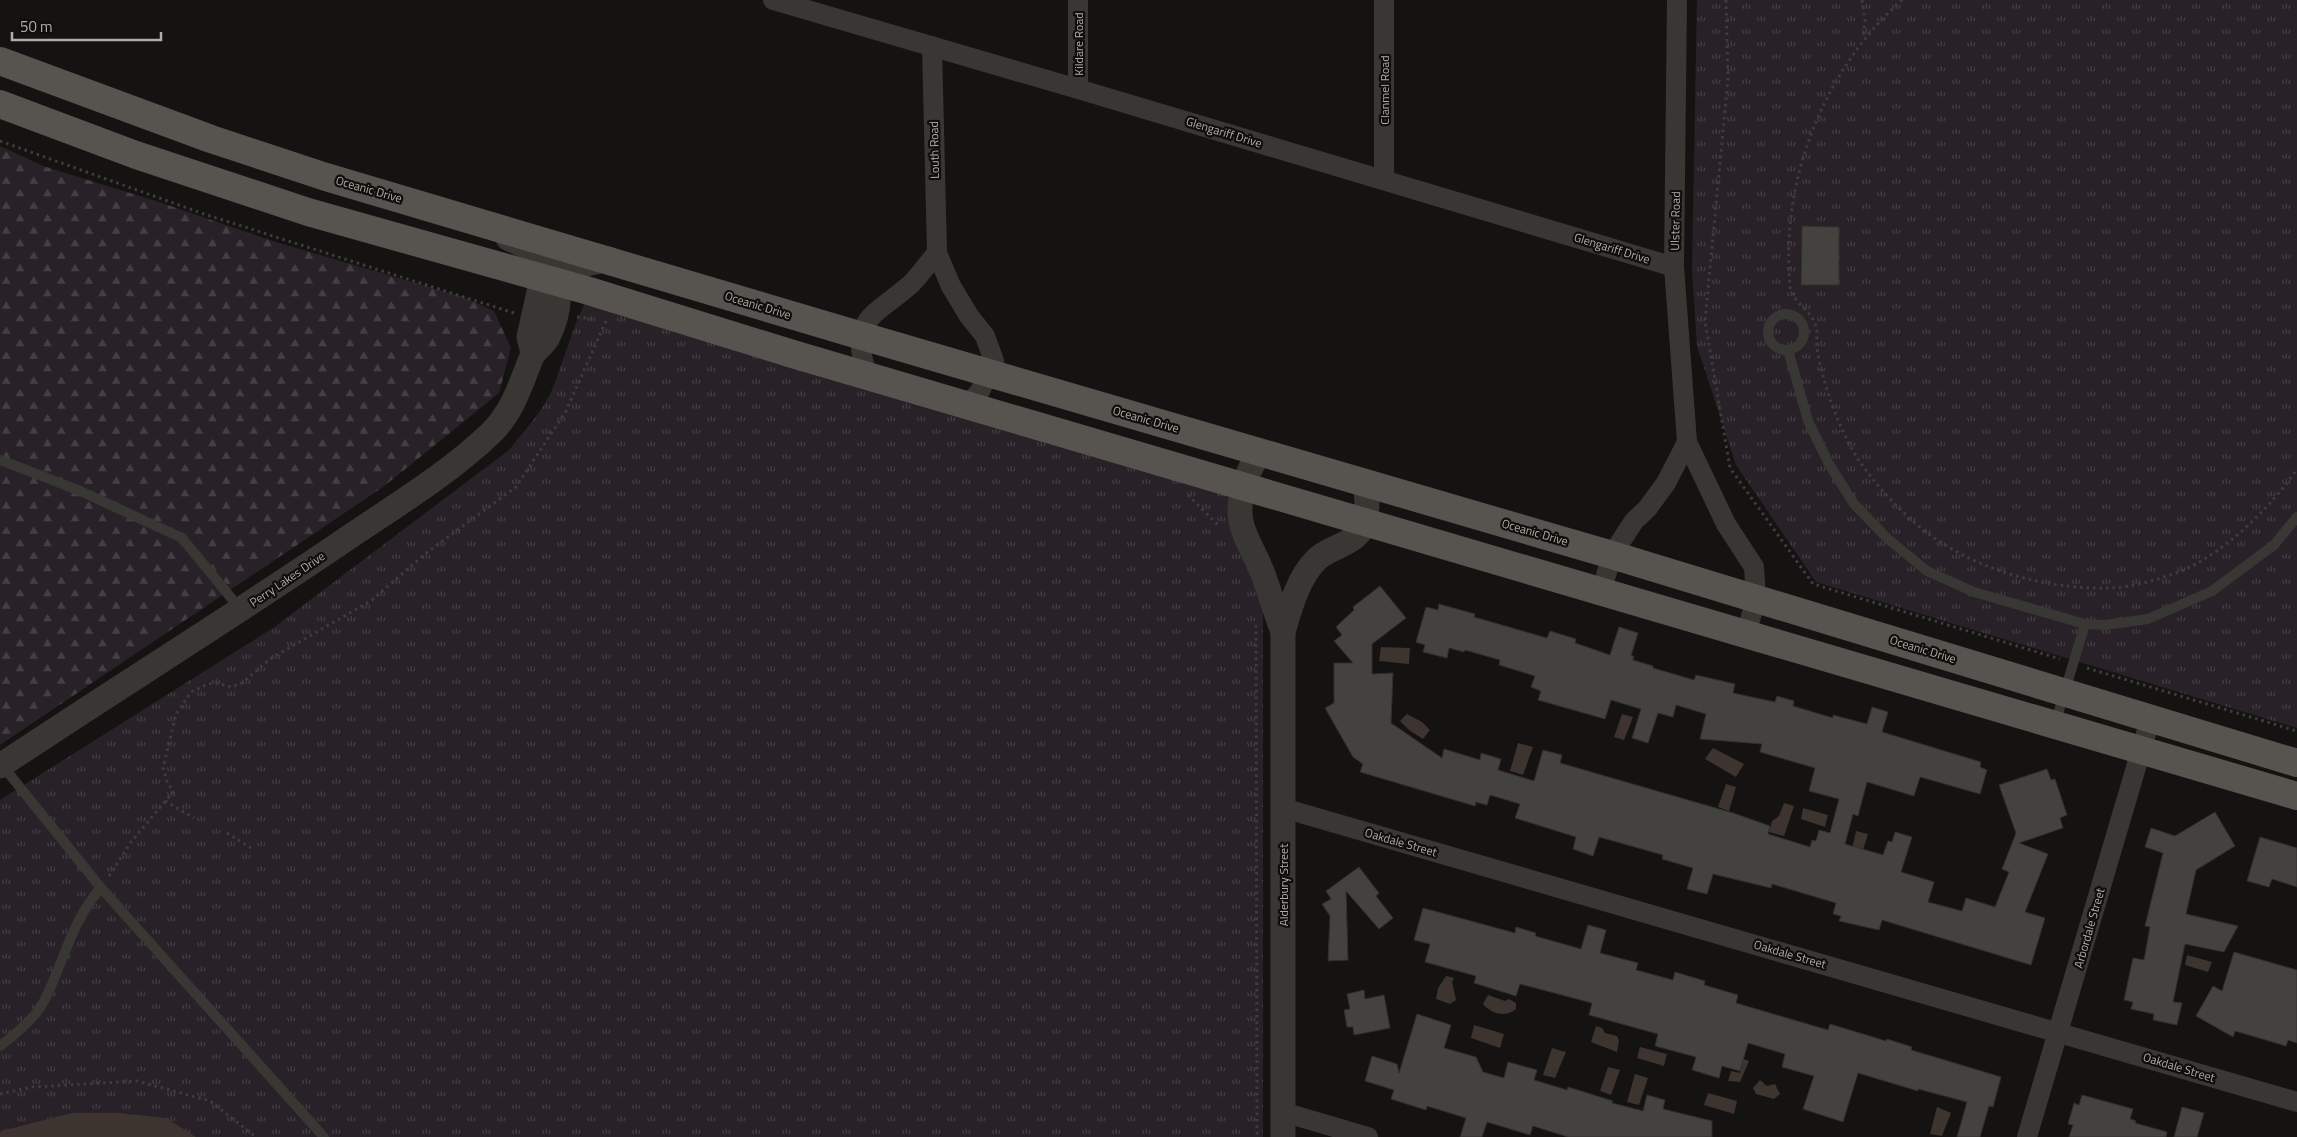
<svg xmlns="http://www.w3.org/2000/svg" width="2297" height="1137" font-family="'Titillium Web',sans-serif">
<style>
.forest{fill:url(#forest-firs)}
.park{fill:url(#park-tufts)}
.water{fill:#3d332f}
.building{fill:#44423f;stroke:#302f2c}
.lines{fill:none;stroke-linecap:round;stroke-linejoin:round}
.path{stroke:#3f3d3a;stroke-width:3;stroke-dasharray:2.5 4;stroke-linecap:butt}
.service{stroke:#383734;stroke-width:10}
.minor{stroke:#383734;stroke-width:20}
.tertiary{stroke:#383734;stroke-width:25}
.primary{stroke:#575450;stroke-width:28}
.labels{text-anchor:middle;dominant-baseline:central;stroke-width:4.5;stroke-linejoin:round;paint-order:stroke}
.street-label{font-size:12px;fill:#b3aca5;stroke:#0f0e0d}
</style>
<defs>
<pattern id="forest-firs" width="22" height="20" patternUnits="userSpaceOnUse" patternTransform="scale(1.25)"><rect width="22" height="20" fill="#282128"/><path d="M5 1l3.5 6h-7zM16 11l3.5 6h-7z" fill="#453f44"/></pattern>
<pattern id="park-tufts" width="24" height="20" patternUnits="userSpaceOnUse" patternTransform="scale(1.25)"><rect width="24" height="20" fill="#282128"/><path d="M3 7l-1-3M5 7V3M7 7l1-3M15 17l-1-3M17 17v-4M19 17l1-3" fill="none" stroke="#453f44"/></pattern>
</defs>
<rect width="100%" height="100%" fill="#141312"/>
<polygon class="forest" points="0,146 43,166 156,201 276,242 463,297 494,311 511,348 499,393 383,487 0,745"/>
<g class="park">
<polygon points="1697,0 2297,0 2297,728 1816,582 1736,465 1697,346 1692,270"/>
<path d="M585,303l636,188 8,7 34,107v532h-1263v-337l273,-172 236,-178c15,-19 33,-38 43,-60 12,-29 19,-59 33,-87z"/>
</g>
<g class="water">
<polygon points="1381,647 1410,648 1409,664 1379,661"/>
<polygon points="1407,714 1422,722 1430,730 1423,739 1409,730 1400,721"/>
<polygon points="1622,714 1633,717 1624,740 1614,737"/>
<polygon points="1518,743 1533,747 1523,775 1510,771"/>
<polygon points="1713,748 1744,764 1736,777 1705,759"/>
<polygon points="1726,784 1736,787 1729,811 1718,807"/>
<polygon points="1784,803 1794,806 1784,836 1769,832 1772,821 1779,816"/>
<polygon points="1803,808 1828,815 1825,827 1801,819"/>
<polygon points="1856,831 1868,834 1861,857 1851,854"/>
<polygon points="2187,955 2212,962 2208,972 2185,965"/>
<polygon points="1446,976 1454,978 1452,982 1456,1000 1450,1004 1436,999 1438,988"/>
<path d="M1488,995l17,6 4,-2 7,4v6c-11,9 -24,5 -33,-5z"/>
<polygon points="1474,1025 1504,1034 1500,1048 1471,1038"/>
<polygon points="1596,1026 1602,1028 1605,1033 1617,1036 1619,1040 1617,1052 1591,1042"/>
<polygon points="1640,1047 1667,1054 1664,1066 1637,1058"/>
<polygon points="1552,1048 1566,1052 1555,1078 1543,1075"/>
<polygon points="1743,1059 1749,1061 1740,1082 1728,1081 1731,1071 1740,1073"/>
<polygon points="1608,1067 1620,1070 1611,1095 1600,1091"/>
<polygon points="1635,1074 1648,1078 1639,1105 1627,1102"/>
<polygon points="1760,1080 1767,1086 1775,1084 1780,1094 1774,1099 1756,1094 1753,1088"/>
<polygon points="1708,1093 1737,1101 1734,1114 1704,1105"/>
<polygon points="1937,1107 1951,1113 1942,1136 1930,1134"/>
<polygon points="72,1113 119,1113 166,1118 196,1137 0,1137 0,1132 5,1130"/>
</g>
<g class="building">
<polygon points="1802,226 1839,227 1839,285 1801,285"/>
<polygon points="1380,586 1406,618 1372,644 1372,674 1393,673 1391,723 1442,758 1444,749 1480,760 1481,753 1501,759 1498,770 1534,781 1543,750 1562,755 1560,763 1733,813 1770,826 1768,834 1810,847 1812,840 1816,841 1819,830 1830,833 1839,799 1809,791 1815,768 1760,752 1762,744 1700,739 1706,714 1676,705 1673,717 1658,713 1648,743 1632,738 1641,709 1611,700 1605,719 1538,700 1541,691 1531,687 1535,676 1499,665 1500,660 1465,650 1464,652 1449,648 1447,658 1423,652 1425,645 1416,642 1426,607 1438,610 1439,604 1475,614 1474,617 1547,638 1550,631 1576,639 1575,643 1610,655 1619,627 1638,633 1631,656 1634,656 1633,660 1653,666 1653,668 1694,680 1696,675 1735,684 1733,693 1775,702 1777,696 1794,701 1793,706 1833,718 1833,715 1867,724 1872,707 1888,712 1882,732 1981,762 1980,767 1987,770 1980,794 1920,777 1914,796 1867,782 1858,816 1853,814 1845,844 1883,855 1888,841 1892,842 1895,832 1912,837 1901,872 1934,882 1928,902 1962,911 1966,898 1995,907 2009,872 2002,869 2016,833 1999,785 2047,769 2051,780 2055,779 2067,815 2060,818 2063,828 2019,843 2048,854 2025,912 2045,918 2031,965 1882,920 1879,930 1839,921 1841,916 1833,914 1836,903 1772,884 1771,888 1713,874 1707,894 1687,889 1693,868 1662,859 1663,855 1599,837 1593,856 1573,849 1576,837 1515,818 1520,804 1490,795 1487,805 1476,802 1475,806 1360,772 1363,764 1353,757 1325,708 1334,703 1334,663 1353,663 1334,641 1342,635 1336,627 1354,610 1353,607"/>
<polygon points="2215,812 2235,846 2196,870 2186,914 2238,926 2224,952 2185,944 2173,1002 2182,1003 2177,1025 2153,1020 2154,1014 2131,1009 2133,1002 2124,1000 2133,958 2144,960 2150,927 2145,926 2163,853 2145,847 2151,828 2175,836"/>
<polygon points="2260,837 2297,848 2297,887 2272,879 2269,887 2247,881"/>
<polygon points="1359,867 1379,893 1376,896 1393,918 1379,929 1346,891 1348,960 1328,961 1330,916 1322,904 1331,899 1326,891"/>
<polygon points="1423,908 1515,933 1516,927 1536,933 1535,936 1581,949 1588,925 1606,930 1600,953 1638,963 1636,970 1673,980 1675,972 1705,981 1704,985 1738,995 1736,1003 1828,1030 1830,1024 1886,1041 1887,1039 1912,1047 1911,1050 1938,1058 2001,1077 1993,1107 1989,1106 1980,1137 1957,1137 1967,1102 1918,1089 1918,1091 1858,1073 1843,1122 1803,1109 1814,1076 1782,1067 1785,1054 1748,1043 1740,1071 1722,1066 1719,1078 1692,1070 1696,1057 1655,1046 1658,1034 1589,1015 1592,1003 1520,984 1516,996 1474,983 1476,976 1425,962 1430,944 1414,940"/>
<polygon points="2234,952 2297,970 2297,1043 2288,1040 2286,1046 2235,1031 2233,1037 2196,1016 2213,986 2222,991"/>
<polygon points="1364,990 1365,999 1384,995 1390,1028 1354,1035 1353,1027 1347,1027 1344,1010 1350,1009 1347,994"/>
<polygon points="1417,1014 1451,1025 1444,1048 1476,1057 1483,1072 1504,1078 1508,1062 1537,1070 1534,1080 1567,1090 1568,1087 1613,1101 1612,1103 1643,1111 1647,1095 1665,1100 1663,1109 1712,1121 1712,1137 1568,1137 1533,1126 1530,1135 1487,1122 1482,1137 1460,1137 1466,1118 1427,1106 1426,1110 1391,1099 1394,1090 1365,1081 1372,1056 1397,1064 1399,1073"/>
<polygon points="2082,1095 2133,1109 2130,1119 2136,1121 2135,1123 2167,1132 2166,1137 2069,1137 2073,1125 2068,1124 2074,1103 2079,1105"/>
<polygon points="2182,1107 2204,1113 2197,1137 2174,1137"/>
</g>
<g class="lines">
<g class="path">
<polyline points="1726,0 1728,79 1705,321 1730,468 1813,584 2060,659"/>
<polyline points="1862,0 1865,20 1863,38"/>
<path d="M1902,0c-78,69 -122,181 -112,285 1,18 22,24 26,42 2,7 0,14 1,21 5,34 22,82 41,111 21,31 53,65 84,84 48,31 113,47 169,45 23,-1 49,-9 70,-17 44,-18 90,-64 116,-102"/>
<polyline points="0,141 204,214 514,313"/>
<polyline points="577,317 593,319"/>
<polyline points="1188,495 1219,526"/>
<polyline points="1256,625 1257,1137"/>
<polyline points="2087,668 2297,731"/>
<polyline points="165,801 194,818"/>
<polyline points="227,833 251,848"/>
<polyline points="109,876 131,842 173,792 167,781 163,768 176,714 191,692 208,684 217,683 231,687 242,683 270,659 372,600 425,554 516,487 566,411 606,321"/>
<polyline points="0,1094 32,1087 137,1081 210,1101 256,1137"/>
</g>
<g class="service">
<circle cx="1786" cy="332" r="18"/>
<polyline points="1788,350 1808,421 1829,464 1854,504 1887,538 1927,571 1974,592 2085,624 2105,625 2148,619 2212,591 2274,545 2297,517"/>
<polyline points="0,460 78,490 182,538 241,610"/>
<polyline points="2055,724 2085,624"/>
<polyline points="2,765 101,888 324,1137"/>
<path d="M0,1046c16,-12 33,-26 43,-43 20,-38 29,-84 58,-115"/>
</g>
<g class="minor">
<polyline points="773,0 1078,89 1674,267"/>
<polyline points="1078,0 1078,89"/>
<polyline points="1384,0 1384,179"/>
<polyline points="1677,0 1674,267 1687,442 1726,524 1754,567 1756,598 1746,635"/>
<polyline points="932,46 937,253 951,286 969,316 985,336 994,361 980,391 968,405"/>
<path d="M868,376c-22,-58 9,-61 44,-93 9,-9 16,-20 25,-30"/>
<polyline points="1601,592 1612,555 1634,521 1647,509 1666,483 1687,442"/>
<polyline points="1283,808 2297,1102"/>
<polyline points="1283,1112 1368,1137"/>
<polyline points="2027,1137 2150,720"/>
</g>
<g class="tertiary">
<path d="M533,353l-4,-16 10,-45c12,-7 21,-16 32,-22 11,-7 26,-8 38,-11"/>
<path d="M1261,452c-9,10 -13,22 -17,34 -13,41 8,56 20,91 7,19 12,37 19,55"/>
<path d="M0,766c111,-74 225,-145 336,-220 52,-36 109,-69 155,-113 22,-21 30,-50 41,-77 4,-7 12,-11 16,-19 15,-31 16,-64 -14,-86 -8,-5 -18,-9 -26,-13"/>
<path d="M1283,1137v-505c7,-24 15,-54 33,-72 10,-10 25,-13 36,-21 17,-11 17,-40 12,-57"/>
</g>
<g class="primary">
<polyline points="0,61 211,139 326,177 862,336 1612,555 2297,763"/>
<polyline points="0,104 136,155 308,212 589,291 796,355 2297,796"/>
</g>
</g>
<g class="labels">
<g class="street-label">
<text transform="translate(1078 44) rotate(-90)">Kildare Road</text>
<text transform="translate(1384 90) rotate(-90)">Clanmel Road</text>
<text transform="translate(1224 132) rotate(17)">Glengariff Drive</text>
<text transform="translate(934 150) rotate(-91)">Louth Road</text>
<text transform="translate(369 189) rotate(16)">Oceanic Drive</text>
<text transform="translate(1675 221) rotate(-89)">Ulster Road</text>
<text transform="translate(1612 248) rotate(17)">Glengariff Drive</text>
<text transform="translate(758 305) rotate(17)">Oceanic Drive</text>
<text transform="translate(1146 419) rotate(16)">Oceanic Drive</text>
<text transform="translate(1535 532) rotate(16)">Oceanic Drive</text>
<text transform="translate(287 579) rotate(-34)">Perry Lakes Drive</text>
<text transform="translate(1923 649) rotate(17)">Oceanic Drive</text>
<text transform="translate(1401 842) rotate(16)">Oakdale Street</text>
<text transform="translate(1283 885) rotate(-90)">Alderbury Street</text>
<text transform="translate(2089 928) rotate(-74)">Arbordale Street</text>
<text transform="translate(1790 954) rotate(16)">Oakdale Street</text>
<text transform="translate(2179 1067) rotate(17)">Oakdale Street</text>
</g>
</g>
<path d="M12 32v8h149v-8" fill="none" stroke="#b3aca5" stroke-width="2.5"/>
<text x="20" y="32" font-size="15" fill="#b3aca5" stroke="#0f0e0d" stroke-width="4" paint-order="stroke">50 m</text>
</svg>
